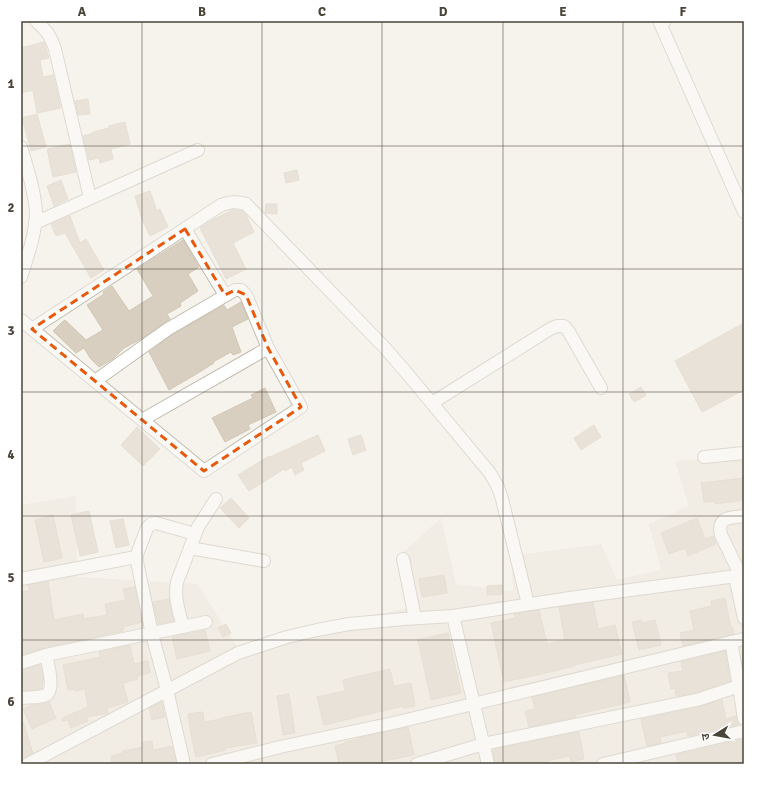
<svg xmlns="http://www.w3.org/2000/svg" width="765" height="785" font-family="Signika,'Noto Sans Devanagari',sans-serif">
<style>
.residential{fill:#eae5da}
.building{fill:#d8cfc1;stroke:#d3c7b4}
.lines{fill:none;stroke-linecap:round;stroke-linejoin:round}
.minor-casing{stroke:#c2bbae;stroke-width:14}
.minor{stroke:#fff;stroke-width:12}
.marked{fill:none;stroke:#e8590c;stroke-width:3;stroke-dasharray:8 5;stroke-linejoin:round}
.grid{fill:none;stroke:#4b4439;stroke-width:1;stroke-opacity:0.55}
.neatline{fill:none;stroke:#4b4439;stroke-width:1.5}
.grid-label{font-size:13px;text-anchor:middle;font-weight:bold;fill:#4b4439}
</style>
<rect width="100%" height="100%" fill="#f6f3ec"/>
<polygon class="residential" points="744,456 744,764 21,764 21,505 76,496 77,577 197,584 238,648 406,608 398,557 441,518 456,584 513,591 511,556 601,544 617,580 661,570 649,524 689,506 675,461"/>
<g class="building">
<polygon points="44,42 49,58 40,60 43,77 53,75 61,108 37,113 33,90 21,93 21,48"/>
<polygon points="88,99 90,114 78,115 75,101"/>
<polygon points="37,114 46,147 31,151 22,118"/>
<polygon points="125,122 130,144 111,149 113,159 100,163 99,158 89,160 83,136 93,133 93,132 109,128 109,126"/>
<polygon points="70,144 76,172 53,177 47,149"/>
<polygon points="297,170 299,180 286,183 284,173"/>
<polygon points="61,180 68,199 54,206 47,186"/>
<polygon points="150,191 157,211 160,209 168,227 150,236 142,219 135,196"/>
<polygon points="266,204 277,204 277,214 265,213"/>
<polygon points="232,210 242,211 246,215 254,232 233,243 246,269 226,279 200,228 212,220"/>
<polygon points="70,216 80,243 86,239 104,270 91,278 65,233 56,236 51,224"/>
<polygon points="183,240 199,267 188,274 198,291 180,303 181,306 167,314 170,319 141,339 124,348 113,359 99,367 90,358 84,348 76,353 53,331 61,323 65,320 86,340 103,330 87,305 104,294 103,292 112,286 129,311 153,296 137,269"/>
<polygon points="241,302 248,319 232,327 241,352 233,355 231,352 213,362 214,363 193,376 169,390 149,352 172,335 224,305 227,310"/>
<polygon points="744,323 744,390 702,412 675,361"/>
<polygon points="641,387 646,395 634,402 629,394"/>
<polygon points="265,388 276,412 248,425 250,429 225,442 212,418 253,398 251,395"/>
<polygon points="594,425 601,437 581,450 574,438"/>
<polygon points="137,427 160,449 143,466 121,445"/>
<polygon points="318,435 325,451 301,463 304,470 295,475 292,467 285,471 284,469 249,491 238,475 269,456 270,457"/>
<polygon points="361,435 366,450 353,455 348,439"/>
<polygon points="744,478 744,500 715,504 715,501 704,502 701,483"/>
<polygon points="231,498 249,518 239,528 220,508"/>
<polygon points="89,511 98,552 80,556 71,515"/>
<polygon points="53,515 62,558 44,562 35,520"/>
<polygon points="697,518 705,539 713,536 716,544 688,556 685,548 669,554 661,533"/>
<polygon points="123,519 129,545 116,548 110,521"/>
<polygon points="444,575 447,593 422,597 419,579"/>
<polygon points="48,581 54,620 83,614 84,619 107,615 105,604 126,600 123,589 135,587 142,622 123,627 123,631 44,648 21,655 21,592 30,590 28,585"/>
<polygon points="502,585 502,594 487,595 487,586"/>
<polygon points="725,598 731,628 732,627 734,634 683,646 680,633 694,630 690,611 712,606 711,601"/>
<polygon points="169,599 174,621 158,624 153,602"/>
<polygon points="593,602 598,629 615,625 622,654 574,665 575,666 550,672 504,682 491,623 515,618 514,614 539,610 547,644 565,640 559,607"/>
<polygon points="641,620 642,623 655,620 661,645 639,650 632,622"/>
<polygon points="226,624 231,633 223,637 218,628"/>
<polygon points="205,630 210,651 177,659 172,637"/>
<polygon points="448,633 461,693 431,700 418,640"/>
<polygon points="130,645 134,664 148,661 150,673 137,676 138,679 123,683 128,702 107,708 108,713 87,717 88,721 71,728 68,720 63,721 62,718 88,707 85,689 75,691 75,689 68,690 63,665 100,657 99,652"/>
<polygon points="725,651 730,681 718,684 719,685 698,692 676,696 675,688 671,689 668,673 683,671 681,662"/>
<polygon points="40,665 43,677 42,688 37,690 21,690 21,670"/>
<polygon points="390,669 394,686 411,683 415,706 403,708 403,706 324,725 317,697 345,691 343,680"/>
<polygon points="624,675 630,702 575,715 576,717 529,727 525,711 535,709 532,697"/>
<polygon points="289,694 295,733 283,735 277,696"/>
<polygon points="722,700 726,719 736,716 737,720 739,724 688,736 687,731 660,737 661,743 647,746 641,719 702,706"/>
<polygon points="49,702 56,718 32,729 23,709 32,705 42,704"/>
<polygon points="162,702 165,717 152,720 149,708"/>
<polygon points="203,712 204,722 222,719 221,718 251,712 257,743 225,748 226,750 196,757 191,735 188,714"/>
<polygon points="21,722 23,722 33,753 23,758 21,750"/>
<polygon points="408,727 414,755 369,764 339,764 335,746 345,743 345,742 358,739 358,738"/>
<polygon points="579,732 584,759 571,762 570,756 547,761 548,764 495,764 493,751 494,750 494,749"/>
<polygon points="744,739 744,764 678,764 676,755"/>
<polygon points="152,741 153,750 172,746 176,764 112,764 111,756 123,753 123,751 143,747 142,742"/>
</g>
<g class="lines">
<g class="minor-casing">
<g id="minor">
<path d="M36,21c11,10 14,14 19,28l35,149"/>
<polyline points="665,21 660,23 744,212"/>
<path d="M21,147c6,21 14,44 15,66 0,20 -9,45 -15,64"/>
<polyline points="35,223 198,150"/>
<polyline points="185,229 225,295"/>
<polyline points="21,320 204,471 301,407 268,348 142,420"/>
<path d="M32,329l189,-124c10,-3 15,-4 25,-1l139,144 20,23 85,102 8,14 4,12 26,105"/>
<polyline points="95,381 168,329 235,290 241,290 246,295 268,348"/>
<polyline points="432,403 550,329 557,326 564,326 569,332 601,388"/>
<polyline points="704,457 744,453"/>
<polyline points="190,548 264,561"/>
<polyline points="136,557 147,528 151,524 156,523 195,534"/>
<polyline points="403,559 415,618"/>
<path d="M741,576l-20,-41c-4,-19 9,-17 23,-19"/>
<polyline points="735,577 744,618"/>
<polyline points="21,579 136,557 152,634 167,690 184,764"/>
<polyline points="453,616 488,764"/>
<path d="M183,627c-4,-16 -9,-29 -6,-45l21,-55 18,-28"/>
<polyline points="744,639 731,642 739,686 744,719"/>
<polyline points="21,663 46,655 206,622"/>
<path d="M21,698c6,-1 20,0 25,-3 9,-5 2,-31 0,-40"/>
<polyline points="28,764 238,653 287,637 317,630 349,624 404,619 453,616 570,598 744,575"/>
<polyline points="212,764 280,747 398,722 731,642"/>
<polyline points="417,764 483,744 700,699 739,686"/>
<polyline points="603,764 744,731"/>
</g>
</g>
<use href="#minor" class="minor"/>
</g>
<path d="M0 0H765V785H0ZM185,229l40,66 10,-5 11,5 22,53 33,59 -97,64 -172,-142z" fill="#f6f3ec" fill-opacity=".55" fill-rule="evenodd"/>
<path class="marked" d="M185,229l40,66 10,-5 11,5 22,53 33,59 -97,64 -172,-142z"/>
<path class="grid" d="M142,21v743M262,21v743M382,21v743M503,21v743M623,21v743M21,146h723M21,269h723M21,392h723M21,516h723M21,640h723"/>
<rect width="765" height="785" fill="none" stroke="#ffffff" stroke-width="44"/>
<g transform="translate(715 735) rotate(259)" stroke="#ffffff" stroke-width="3" paint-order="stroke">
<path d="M0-3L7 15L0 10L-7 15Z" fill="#4b4439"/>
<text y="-6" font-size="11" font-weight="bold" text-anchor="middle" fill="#4b4439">उ</text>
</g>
<rect x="22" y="22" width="721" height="741" class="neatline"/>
<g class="grid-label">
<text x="82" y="16">A</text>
<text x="202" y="16">B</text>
<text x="322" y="16">C</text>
<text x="443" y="16">D</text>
<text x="563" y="16">E</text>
<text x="683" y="16">F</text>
<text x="11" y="88">1</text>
<text x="11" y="212">2</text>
<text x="11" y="335">3</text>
<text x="11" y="459">4</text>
<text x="11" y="582">5</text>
<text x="11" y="706">6</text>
</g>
</svg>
